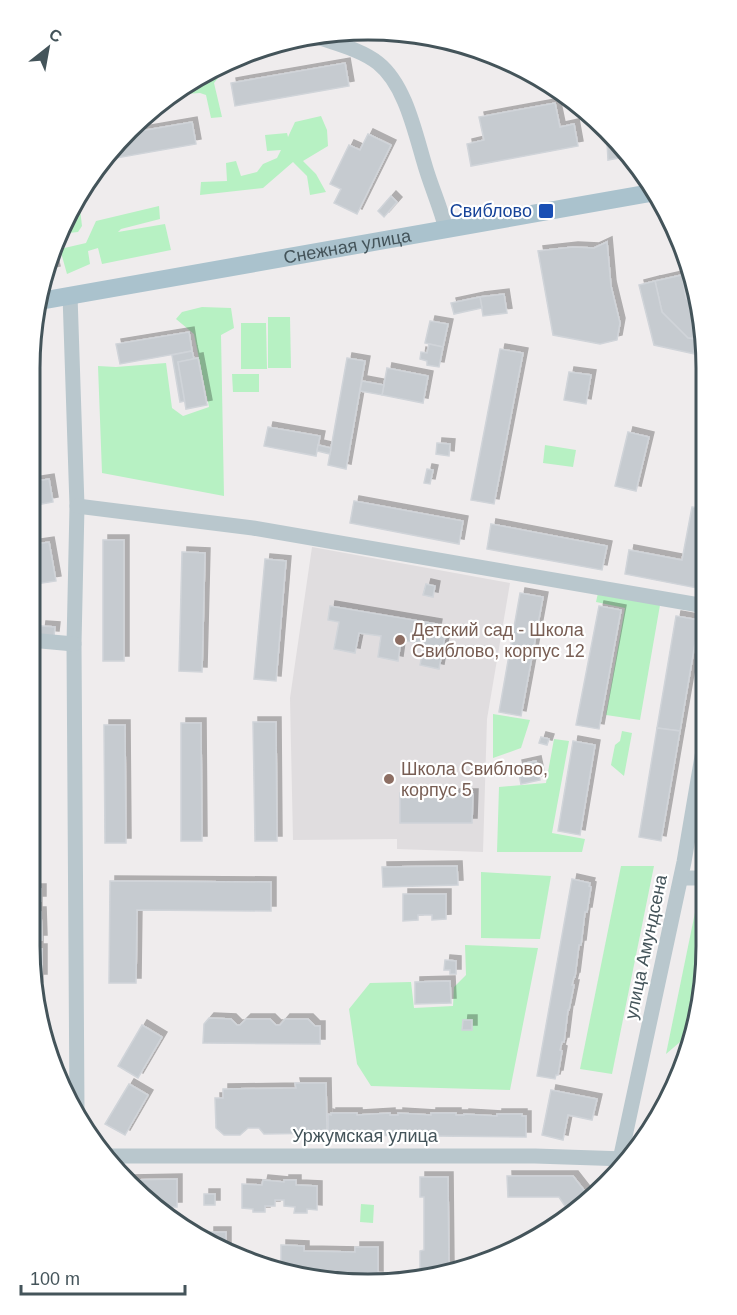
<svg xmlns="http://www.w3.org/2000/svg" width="737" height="1315" font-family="Arial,sans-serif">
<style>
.education{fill:#e0dddf}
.green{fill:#b7f1c3}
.building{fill:#c6cbd0;stroke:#d0d4d9;stroke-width:1.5;filter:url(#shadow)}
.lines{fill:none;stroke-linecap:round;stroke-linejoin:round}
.minor{stroke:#b9c7cd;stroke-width:15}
.major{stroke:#aac2cd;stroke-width:18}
.transit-dot{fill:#1a4fb4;stroke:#fff;stroke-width:2}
.education-dot{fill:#8d6e63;stroke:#fff;stroke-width:2}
.labels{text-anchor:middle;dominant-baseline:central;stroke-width:4.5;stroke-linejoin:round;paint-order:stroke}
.transit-label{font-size:18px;fill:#164399;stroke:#fff;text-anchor:end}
.street-label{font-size:18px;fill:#44545a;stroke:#fff}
.education-label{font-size:18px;fill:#785e54;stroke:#fff;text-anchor:start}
.rim{fill:none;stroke:#44545a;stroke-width:3}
</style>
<defs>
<filter id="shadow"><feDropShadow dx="5" dy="-5" stdDeviation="0" flood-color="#0004"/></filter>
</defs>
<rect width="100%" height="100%" fill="#efeced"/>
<polygon class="education" points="312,547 510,583 487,719 483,852 397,849 397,839 293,840 290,698"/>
<g class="green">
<polygon points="224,70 214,83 222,117 211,118 206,95 200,93 172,95"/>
<polygon points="321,116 327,130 328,146 303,161 316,174 326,192 310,195 307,176 293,162 263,188 200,195 201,182 227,181 226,163 236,161 241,176 257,172 263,164 277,158 281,150 267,151 265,135 287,133 288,137 295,122"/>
<polygon points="74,203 80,209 82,226 78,232 69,233 65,221"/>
<polygon points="159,206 160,219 121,229 118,232 165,224 171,250 102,264 98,248 88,251 90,264 67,274 60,249 86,243 96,221"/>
<polygon points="202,307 231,308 234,328 221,335 224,496 102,473 98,366 116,367 166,363 172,408 183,416 209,407 194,334 176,319 182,312"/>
<polygon points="268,317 290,317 291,368 268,368"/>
<polygon points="241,323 266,323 267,369 241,369"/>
<polygon points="232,374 259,374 259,392 233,392"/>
<polygon points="545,445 576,450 573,467 543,463"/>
<polygon points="598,593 660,605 640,720 606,715 625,608 596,602"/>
<polygon points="493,714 530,720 521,748 493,758"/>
<polygon points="622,731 632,733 624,776 611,765 615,745 620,741"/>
<polygon points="554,739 569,741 552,833 585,839 582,852 497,852 499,787 546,783"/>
<polygon points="621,866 654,866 612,1074 580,1069"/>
<polygon points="481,872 551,876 540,939 481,938"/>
<polygon points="699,893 706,893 706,968 694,1030 666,1054"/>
<polygon points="465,945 538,948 510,1090 371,1086 357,1064 349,1009 370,983 411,982 414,1008 453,1006 454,987 466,975"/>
<polygon points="361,1204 374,1205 373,1223 360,1222"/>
</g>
<g class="building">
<polygon points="345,63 349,86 235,106 231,83"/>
<polygon points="555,103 560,127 574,124 578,146 471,166 467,144 484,140 479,117"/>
<polygon points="192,122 196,144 111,159 135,132"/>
<polygon points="368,134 391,145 357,214 334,203 341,189 330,184 349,145 360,150"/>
<polygon points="613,135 629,156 608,160 607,142"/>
<polygon points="391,196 397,202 384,217 378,211"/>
<polygon points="607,242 611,286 620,323 617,340 600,344 553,335 538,251 573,247 594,248"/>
<polygon points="51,253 55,271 45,273 48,260"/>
<polygon points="682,275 686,298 692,307 702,314 704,340 688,338 662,312 655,281"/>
<polygon points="655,281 662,312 688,338 704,340 704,356 654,345 639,285"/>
<polygon points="504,294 507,313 483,316 480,297"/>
<polygon points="480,297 482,308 454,314 451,303"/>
<polygon points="430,321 448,324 443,347 425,343"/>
<polygon points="189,332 192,351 120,364 116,344"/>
<polygon points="429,344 443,347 439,367 427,365 427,361 420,359 421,352 427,353"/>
<polygon points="500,349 523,353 494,504 471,500"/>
<polygon points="192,351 194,359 178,362 185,401 180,402 172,355"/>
<polygon points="198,358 207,405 186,409 178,362"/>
<polygon points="347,358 365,361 346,469 328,465"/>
<polygon points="387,368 428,376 423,403 382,395"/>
<polygon points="569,372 591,375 586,404 564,400"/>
<polygon points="362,381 384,385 382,395 360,391"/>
<polygon points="268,427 320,436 316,456 264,446"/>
<polygon points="628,432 649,437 636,491 615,486"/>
<polygon points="437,443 450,444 449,456 436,454"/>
<polygon points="318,445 331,448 330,454 317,451"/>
<polygon points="427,469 433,470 430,484 424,483"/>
<polygon points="49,479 53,502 31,506 31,482"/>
<polygon points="354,501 463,521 459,544 350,523"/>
<polygon points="692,507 705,509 705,576 702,589 625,574 629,550 682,560"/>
<polygon points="491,524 607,546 602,570 487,549"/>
<rect x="103" y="540" width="21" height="121"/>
<polygon points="49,542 56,581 30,585 30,545"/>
<polygon points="182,552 205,553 202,672 179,671"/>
<polygon points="265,559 286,561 276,681 254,679"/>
<polygon points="426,584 435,586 433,597 423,595"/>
<polygon points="520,593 543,597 521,716 499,712"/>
<polygon points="330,606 437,624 435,635 445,636 439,669 420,665 424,644 401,640 398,661 378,657 381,636 359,633 355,653 334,649 339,622 328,620"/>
<polygon points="599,606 621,610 599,729 576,725"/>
<polygon points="676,616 699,620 680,731 657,728"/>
<polygon points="41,626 55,627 54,636 40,635"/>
<polygon points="253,722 276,722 277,841 255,841"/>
<polygon points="181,723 201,723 202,841 181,841"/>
<polygon points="104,725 125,725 126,843 105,843"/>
<polygon points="657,728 680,731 661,841 639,837"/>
<polygon points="541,737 549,739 547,745 539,743"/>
<polygon points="573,741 595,745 580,835 558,831"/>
<polygon points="536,761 540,780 521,784 517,765"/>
<polygon points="400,793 419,794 419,797 454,798 454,794 473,794 472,823 400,823"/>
<polygon points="457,866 458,885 383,887 382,867"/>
<polygon points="30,877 32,889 41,889 41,901 37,901 37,912 41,912 42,940 38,940 38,949 42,949 42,979 38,979 38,987 37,987 30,946"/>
<polygon points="572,879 590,883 589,886 591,887 587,912 585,912 581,945 579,945 575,977 574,977 572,985 574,985 569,1010 568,1010 564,1042 562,1042 560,1050 562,1051 558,1075 556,1075 555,1079 537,1076"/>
<polygon points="110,881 271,882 271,911 137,910 136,983 109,983"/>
<polygon points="403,894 446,894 446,919 432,920 432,915 418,915 418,920 403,921"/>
<polygon points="445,960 456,961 456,974 450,974 450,970 444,970"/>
<polygon points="450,981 451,1003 415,1004 415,982"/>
<polygon points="209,1018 231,1019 237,1025 240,1025 246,1019 270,1019 276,1025 280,1025 285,1019 308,1019 315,1026 320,1026 320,1044 203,1043 204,1024"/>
<polygon points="463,1020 472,1020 472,1030 462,1030"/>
<polygon points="142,1025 162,1037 138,1078 118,1066"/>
<polygon points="295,1083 326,1083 327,1133 264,1134 259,1128 248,1128 240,1135 224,1135 216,1128 215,1098 223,1098 223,1089 296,1088"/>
<polygon points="129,1084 148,1095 125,1135 105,1124"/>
<polygon points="551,1090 597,1099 592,1120 568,1115 563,1140 542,1135"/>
<polygon points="331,1113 357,1113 357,1115 390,1113 390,1115 398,1115 398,1113 431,1115 431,1113 456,1113 456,1115 464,1115 464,1114 497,1116 497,1114 522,1114 522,1116 526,1116 526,1137 328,1135 328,1114 331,1115"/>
<polygon points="507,1176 573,1176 591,1199 591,1202 565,1217 567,1209 559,1197 508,1197"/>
<polygon points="420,1177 448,1177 449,1271 434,1274 420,1274 420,1251 424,1250 424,1197 420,1197"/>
<polygon points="177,1179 177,1207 159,1207 159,1202 153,1202 129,1180"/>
<polygon points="263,1180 284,1182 284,1180 296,1180 296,1185 317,1186 317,1210 307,1209 307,1213 294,1213 295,1207 284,1206 284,1200 275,1200 275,1206 265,1206 265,1212 253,1212 253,1209 242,1208 242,1184 262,1185"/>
<rect x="204" y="1194" width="11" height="11"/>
<polygon points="209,1232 226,1232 226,1248 209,1241"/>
<polygon points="281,1245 304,1246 304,1251 355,1252 355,1247 378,1247 378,1276 281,1273"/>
</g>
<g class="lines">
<g class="minor">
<path d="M323,39c18,6 40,12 55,24 29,23 38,75 49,109 6,19 14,37 19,57"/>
<polyline points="70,295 77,506 74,644 77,1110"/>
<polyline points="77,506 253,528 705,606"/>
<polyline points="30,640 74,644"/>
<polyline points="681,878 706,878"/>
<polyline points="104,1156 535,1156 626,1159"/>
<polyline points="618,1169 684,862 706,733"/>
</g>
<path class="major" id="s1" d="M40,301l616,-109"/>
</g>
<rect class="transit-dot" x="538" y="203" width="16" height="16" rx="3"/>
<g class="education-dot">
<circle cx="400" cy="640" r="6"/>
<circle cx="389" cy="779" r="6"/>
</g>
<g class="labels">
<g class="transit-label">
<text x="532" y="211">Свиблово</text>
</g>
<g class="street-label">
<text stroke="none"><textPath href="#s1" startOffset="312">Снежная улица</textPath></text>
<text transform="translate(646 947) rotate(-78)">улица Амундсена</text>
<text x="365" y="1136">Уржумская улица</text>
</g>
<g class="education-label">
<text x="412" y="630">Детский сад - Школа<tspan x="412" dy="21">Свиблово, корпус 12</tspan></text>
<text x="401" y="769">Школа Свиблово,<tspan x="401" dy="21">корпус 5</tspan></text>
</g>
</g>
<path d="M0 0H737V1315H0ZM368 40H368A328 328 0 0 1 696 368V946A328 328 0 0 1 368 1274H368A328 328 0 0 1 40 946V368A328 328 0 0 1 368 40Z" fill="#fff" fill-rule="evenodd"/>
<path class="rim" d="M368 40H368A328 328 0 0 1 696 368V946A328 328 0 0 1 368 1274H368A328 328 0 0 1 40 946V368A328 328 0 0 1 368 40Z"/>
<g transform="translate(48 48) rotate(31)" stroke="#ffffff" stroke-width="4.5" paint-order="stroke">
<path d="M0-4.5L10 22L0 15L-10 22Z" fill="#44545a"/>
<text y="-9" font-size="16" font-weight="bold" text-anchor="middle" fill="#44545a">С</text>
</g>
<path d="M21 1285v9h164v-9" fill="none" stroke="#44545a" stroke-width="3"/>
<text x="30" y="1285" font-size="18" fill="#44545a" stroke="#ffffff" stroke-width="4.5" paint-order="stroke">100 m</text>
</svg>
